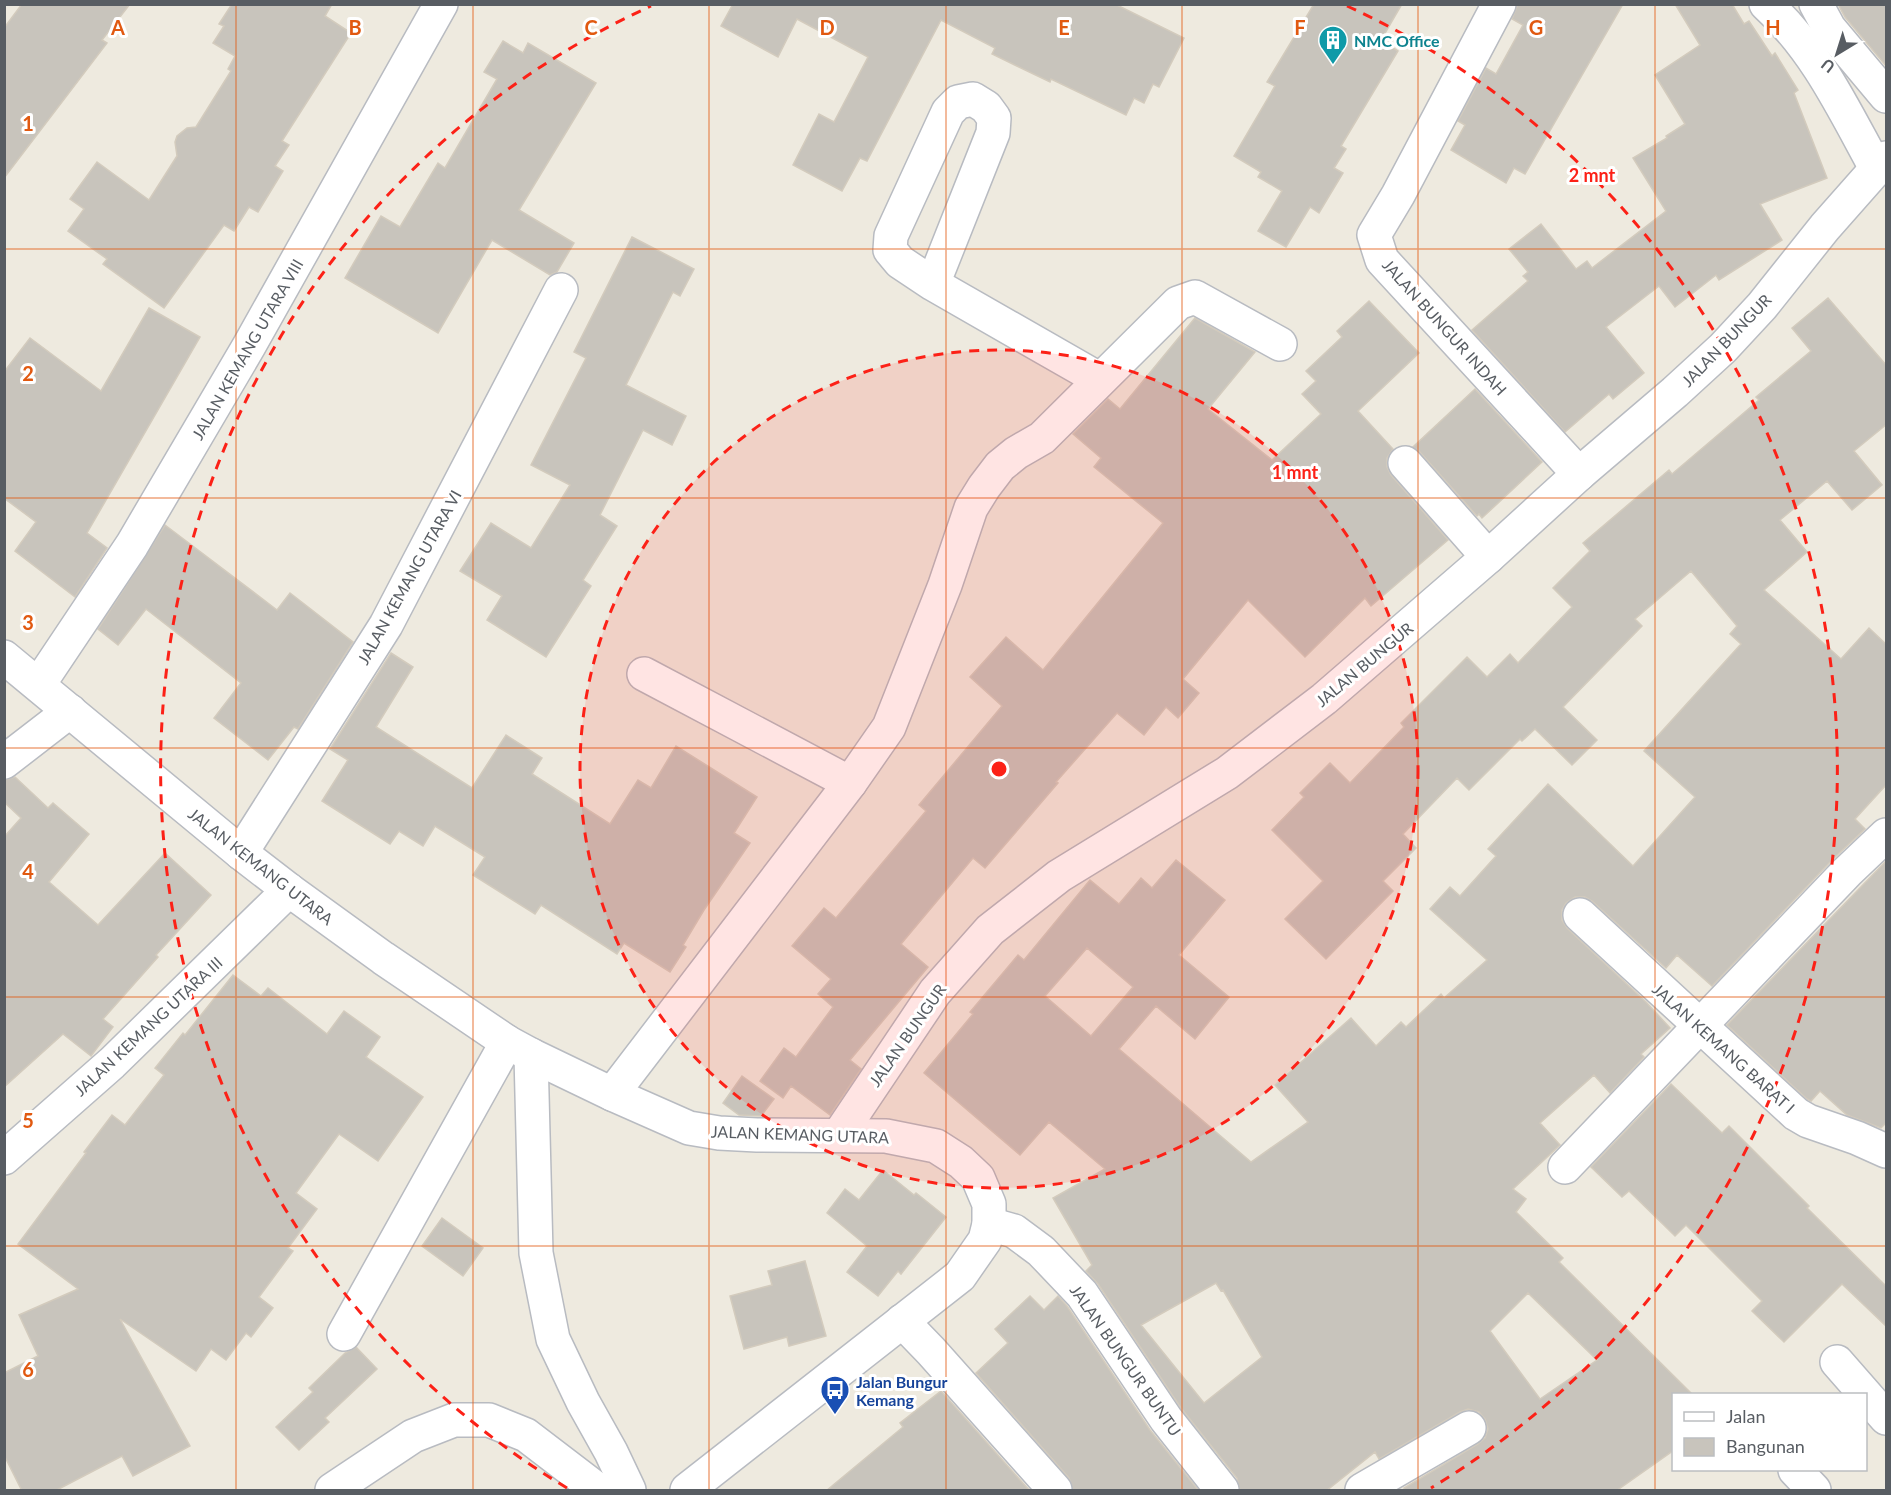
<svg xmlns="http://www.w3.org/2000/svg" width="1891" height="1495" font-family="Lato,sans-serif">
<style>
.building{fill:#c8c4bc;stroke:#d3cbbd;stroke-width:1.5;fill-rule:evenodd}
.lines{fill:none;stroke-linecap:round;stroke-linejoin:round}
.minor-casing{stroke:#b8bbc1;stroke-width:36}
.minor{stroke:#fff;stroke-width:33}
.grid{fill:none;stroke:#e15910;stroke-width:1.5;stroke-opacity:0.55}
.ring{fill:none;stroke:#fc2117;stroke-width:3;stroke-dasharray:10 8}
.labels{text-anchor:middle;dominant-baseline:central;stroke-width:6;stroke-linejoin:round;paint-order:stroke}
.culture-label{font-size:16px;font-weight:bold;fill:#0d838f;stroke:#fff;text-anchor:start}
.street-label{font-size:16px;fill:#585d63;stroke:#fff}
.transit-label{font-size:16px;font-weight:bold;fill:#164399;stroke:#fff;text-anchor:start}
.grid-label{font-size:20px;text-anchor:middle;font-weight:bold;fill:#e15910;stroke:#fff;stroke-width:6;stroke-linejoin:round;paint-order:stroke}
.centre{fill:#fc2117;stroke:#fff;stroke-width:3}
.ring-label{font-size:18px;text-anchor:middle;font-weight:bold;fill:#fc2117;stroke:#fff;stroke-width:6;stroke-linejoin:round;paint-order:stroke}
</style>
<rect width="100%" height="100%" fill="#eeeadf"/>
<g class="building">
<polygon points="22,4 130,4 102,40 107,43 4,178 4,28"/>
<polygon points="232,4 332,4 325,16 351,33 282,141 289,145 275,166 283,171 258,212 249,207 234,231 224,225 164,308 103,264 107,259 68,231 84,209 70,199 97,162 149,200 177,156 175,142 177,136 187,128 196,127 231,71 228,69 235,56 213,43 224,26 219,24"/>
<polygon points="733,4 1115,4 1184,38 1159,87 1153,84 1144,103 1134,98 1126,115 1051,79 1050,82 992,54 995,48 941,20 867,161 860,158 842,191 793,165 819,114 834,122 868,57 797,19 778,57 721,26"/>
<polygon points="1314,4 1402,4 1381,40 1398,51 1341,146 1346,149 1334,168 1343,173 1319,213 1310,207 1286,247 1258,231 1282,191 1258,177 1261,172 1234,156 1275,86 1267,82"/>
<polygon points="1518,4 1623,4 1525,174 1514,168 1506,183 1451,150 1465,125 1458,121 1486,68 1496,74 1523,25 1512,19"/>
<polygon points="1675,4 1732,4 1744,24 1749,21 1772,56 1775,53 1798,90 1794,93 1827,178 1760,204 1782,240 1719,280 1716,275 1675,307 1659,286 1606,327 1644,373 1613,399 1609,394 1565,432 1472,330 1528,281 1523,276 1528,272 1509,249 1541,224 1576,269 1587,261 1592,268 1666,211 1633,158 1667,138 1666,136 1685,124 1655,75 1700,45"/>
<polygon points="1838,4 1887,4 1887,67 1845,17"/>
<polygon points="503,41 523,53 528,43 596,83 519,210 574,243 557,272 550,275 492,240 438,333 345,278 381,216 400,227 438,163 445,168 497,79 484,72"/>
<polygon points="632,237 694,269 680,296 673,292 626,385 686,416 672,445 643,430 600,515 617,526 583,580 591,586 546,657 487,620 502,596 460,571 491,523 531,548 570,485 531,465 586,358 574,352"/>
<path d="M1828,298l59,68v58l-33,27 28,34 -30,25 -25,-29 -47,39 27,32 -43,38 77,69 28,-31 18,17v139l-32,35 10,10 -32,30 -121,127 -35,-31 -11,13 -74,-67 -7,-4h-10l-9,6 -4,7v10l5,8 79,74 24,26 -29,26 3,3 -34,36 -16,-18 -54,48 20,22 -47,44 13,10 -10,13 47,46 -4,4 134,133h-19v55l-58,41h-211l-1,-3 74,-44 7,-6 3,-9 -3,-10 -6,-7 -11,-3 -8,3 -81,47 -4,-7 -49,39h-86l-3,-13 -56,-70 -83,-124 -12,-13 6,-6 -39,-67 52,-29 -56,-47 -29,33 -96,-82 49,-59 -3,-2 48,-57 6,5 66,-80 29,24 22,-26 11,10 24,-28 49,40 -46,55 50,42 -34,42 -39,-33 -37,43 132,113 57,-40 -33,-37 76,-67 25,28 25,-24 5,5 35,-33 3,4 43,-38 -57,-51 20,-22 10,9 36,-40 -8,-7 60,-65 85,82 62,-69 -51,-46 97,-107 -11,-10 7,-8 -46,-55 -56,48 7,7 -79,81 34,33 -25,25 -37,-36 -13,12 -2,-2 -51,51 -12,-12 -54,56 13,14 -33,33 10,10 -67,68 -41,-40 38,-38 -51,-51 32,-33 -4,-4 30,-30 20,20 54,-56 -3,-4 66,-66 20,20 23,-23 8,9 54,-56 -19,-19 37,-37 -7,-8 86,-73 3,4 87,-74 -3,-3 55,-46 -19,-23zM1087,948l46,39 -42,49 -46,-40zM1216,1283l5,8 2,-1 39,67 -58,46 -63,-78zM1528,1293l69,67 -57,39 -50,-68z"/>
<polygon points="1369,301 1419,353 1358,411 1393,449 1387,458 1387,467 1391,475 1448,540 1371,606 1365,598 1305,657 1248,600 1183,679 1199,693 1178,718 1166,707 1144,735 1117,713 1056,782 1058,783 985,868 973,858 901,944 928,967 850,1060 861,1069 830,1115 791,1086 783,1098 760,1081 784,1048 796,1057 833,1007 818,994 831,979 792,946 824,908 836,918 926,811 919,805 1002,706 970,677 1006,637 1043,670 1163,523 1094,467 1101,458 1073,434 1108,399 1120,409 1195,318 1255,352 1208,409 1272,460 1321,414 1302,394 1316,381 1306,371 1342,337 1337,331"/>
<polygon points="149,308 200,337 87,533 107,548 75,597 15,551 36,522 4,498 4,372 30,338 101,391"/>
<polygon points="1475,389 1542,462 1482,518 1479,514 1477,516 1419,451 1413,447"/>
<polygon points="165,525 277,610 290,593 353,642 298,729 294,727 268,760 214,718 241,683 146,609 118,645 98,629"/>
<polygon points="391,653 413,667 376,727 472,788 506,735 542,758 532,774 610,824 638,780 651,788 676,746 757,797 734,833 750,843 704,910 683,945 686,947 670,972 624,943 617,954 541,905 535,914 473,875 485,857 435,826 423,846 399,831 390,844 322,801 348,760 330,749"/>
<polygon points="15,777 48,808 53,803 89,834 49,882 98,925 165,853 211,895 156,955 158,957 103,1019 113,1027 91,1056 63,1034 4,1087 4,837 21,818 4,802 4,780"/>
<polygon points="1887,860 1887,1122 1881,1128 1847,1115 1820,1091 1811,1101 1807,1099 1727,1025"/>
<polygon points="233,975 261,996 268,988 327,1034 344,1011 380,1037 366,1057 423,1097 378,1161 339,1134 296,1193 317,1209 288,1248 293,1251 259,1297 273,1308 251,1337 246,1333 226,1360 211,1349 196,1371 120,1319 190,1446 133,1476 122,1456 55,1491 22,1491 4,1455 4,1373 38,1356 19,1315 78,1289 18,1244 86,1153 84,1152 112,1115 125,1125 164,1075 155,1068 183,1033 185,1035"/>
<polygon points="742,1076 774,1099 761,1116 739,1115 723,1103"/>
<polygon points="1671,1084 1722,1133 1729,1126 1809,1206 1807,1208 1887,1287 1887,1327 1842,1284 1784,1342 1752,1311 1762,1301 1686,1225 1675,1236 1629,1191 1622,1197 1591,1167"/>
<polygon points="883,1170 914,1195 916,1193 946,1217 901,1274 898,1271 878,1296 847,1272 867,1246 827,1213 845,1189 859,1200"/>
<polygon points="442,1218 483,1248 463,1276 422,1246"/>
<polygon points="805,1261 826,1336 789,1346 787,1337 744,1349 730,1296 772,1285 768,1271"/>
<polygon points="1030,1296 1044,1310 1058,1296 1067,1306 1150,1430 1199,1491 1073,1491 1069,1478 976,1373 1008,1343 995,1329"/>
<polygon points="356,1347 377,1369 325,1418 329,1422 299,1450 276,1427 313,1392 309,1388 345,1353"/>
<polygon points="941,1391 1030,1491 826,1491 903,1427 900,1423"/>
</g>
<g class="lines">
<g class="minor-casing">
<g id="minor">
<polyline points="1499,4 1398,195 1374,235 1382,260 1579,474"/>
<path d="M1766,4c50,45 78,106 110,164"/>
<polyline points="1816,4 1829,28 1886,96"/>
<polyline points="933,284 993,133 994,118 986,107 973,99 958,102 948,112 891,236 890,250 900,262 933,284 1099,379"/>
<polyline points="1405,463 1488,557"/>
<polyline points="4,657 241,853 289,890 383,958 507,1042 531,1055 612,1094 689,1128 719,1133 757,1135 886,1136 936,1146 961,1162 978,1178 989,1204 989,1224 985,1240 960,1276 687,1490"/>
<polyline points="644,674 850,783"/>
<polyline points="39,684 132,545 249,346 441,4"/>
<polyline points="4,762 70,711"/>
<polyline points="241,853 386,625 561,290"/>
<polyline points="1580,915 1796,1114 1808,1121 1857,1138 1886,1151"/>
<polyline points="531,1055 536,1253 553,1339 583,1402 611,1452 629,1490"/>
<polyline points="612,1094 850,783 889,727 945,585 971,508 984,487 1000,466 1016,453 1042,438 1178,303 1195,297 1280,344"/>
<polyline points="839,1135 935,992 990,930 1059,876 1227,773 1324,699 1488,557 1579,474 1675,392 1723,348 1762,306 1825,227 1886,158"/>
<polyline points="4,1158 112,1063 289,890"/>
<polyline points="1565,1167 1847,872 1886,835"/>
<polyline points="989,1224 1014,1231 1041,1251 1082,1294 1166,1419 1222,1490"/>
<polyline points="902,1321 931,1351 1055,1490"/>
<polyline points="344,1334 507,1042"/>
<polyline points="1837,1362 1886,1418"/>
<polyline points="1795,1470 1814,1490"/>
<polyline points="332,1490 413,1436 454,1420 489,1420 526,1435 598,1490"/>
<polyline points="1362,1490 1469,1428"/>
</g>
</g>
<use href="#minor" class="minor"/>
</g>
<path class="grid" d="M236,4v1486M473,4v1486M709,4v1486M946,4v1486M1182,4v1486M1418,4v1486M1655,4v1486M4,249h1882M4,498h1882M4,748h1882M4,997h1882M4,1246h1882"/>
<circle cx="999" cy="769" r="419" fill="#fc2117" fill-opacity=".12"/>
<g class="ring">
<circle cx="999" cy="769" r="419"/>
<path d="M567 1488A839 839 0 0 1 651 6M1347 6A839 839 0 0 1 1431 1488"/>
</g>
<defs>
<g id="building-pin" transform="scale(1.5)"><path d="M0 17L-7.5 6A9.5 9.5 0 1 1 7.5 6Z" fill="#0f9aa8" stroke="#fff"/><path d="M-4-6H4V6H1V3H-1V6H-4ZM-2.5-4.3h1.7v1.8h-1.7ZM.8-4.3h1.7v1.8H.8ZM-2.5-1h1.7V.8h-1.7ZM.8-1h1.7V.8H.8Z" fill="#fff"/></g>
<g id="bus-pin" transform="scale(1.5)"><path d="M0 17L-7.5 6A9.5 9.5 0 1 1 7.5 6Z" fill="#1a4fb4" stroke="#fff"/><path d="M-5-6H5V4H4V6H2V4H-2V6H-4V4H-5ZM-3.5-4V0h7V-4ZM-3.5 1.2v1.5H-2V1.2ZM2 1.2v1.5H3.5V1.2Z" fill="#fff"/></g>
</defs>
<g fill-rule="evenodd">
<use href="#building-pin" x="1333" y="40"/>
<use href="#bus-pin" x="835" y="1390"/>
</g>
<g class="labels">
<g class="culture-label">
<text x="1354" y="40">NMC Office</text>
</g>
<g class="street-label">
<text transform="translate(1445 327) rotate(48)">JALAN BUNGUR INDAH</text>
<text transform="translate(1726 340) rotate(-46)">JALAN BUNGUR</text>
<text transform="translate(247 349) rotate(-60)">JALAN KEMANG UTARA VIII</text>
<text transform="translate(409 577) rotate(-61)">JALAN KEMANG UTARA VI</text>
<text transform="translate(1364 664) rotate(-40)">JALAN BUNGUR</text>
<text transform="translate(261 866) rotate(38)">JALAN KEMANG UTARA</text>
<text transform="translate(148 1026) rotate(-43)">JALAN KEMANG UTARA III</text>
<text transform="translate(907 1035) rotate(-55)">JALAN BUNGUR</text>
<text transform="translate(1724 1048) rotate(42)">JALAN KEMANG BARAT I</text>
<text transform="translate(800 1134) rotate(2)">JALAN KEMANG UTARA</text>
<text transform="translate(1126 1360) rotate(55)">JALAN BUNGUR BUNTU</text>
</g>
<g class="transit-label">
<text x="856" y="1381">Jalan Bungur<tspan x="856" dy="18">Kemang</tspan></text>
</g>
</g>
<g class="grid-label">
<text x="118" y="35">A</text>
<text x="355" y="35">B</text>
<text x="591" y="35">C</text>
<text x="827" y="35">D</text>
<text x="1064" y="35">E</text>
<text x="1300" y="35">F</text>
<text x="1536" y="35">G</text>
<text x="1773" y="35">H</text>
<text x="28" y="131">1</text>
<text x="28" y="381">2</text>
<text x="28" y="630">3</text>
<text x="28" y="879">4</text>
<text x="28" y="1128">5</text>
<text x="28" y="1377">6</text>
</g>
<circle cx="999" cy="769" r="9" class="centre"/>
<g class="ring-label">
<text x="1592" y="182">2 mnt</text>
<text x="1295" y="479">1 mnt</text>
</g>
<rect width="1891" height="1495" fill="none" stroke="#585d63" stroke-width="12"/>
<rect x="1672" y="1393" width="195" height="78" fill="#ffffff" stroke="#bcbec1" stroke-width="1.5"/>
<rect x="1684" y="1412" width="30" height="9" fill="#ffffff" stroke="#bcbec1" stroke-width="1.5"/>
<text x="1726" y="1423" font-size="18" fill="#585d63">Jalan</text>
<rect x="1684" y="1438" width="30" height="18" fill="#c8c4bc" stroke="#bcbec1" stroke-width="1.5"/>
<text x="1726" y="1453" font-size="18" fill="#585d63">Bangunan</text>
<g transform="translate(1837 54) rotate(218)" stroke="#ffffff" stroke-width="4.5" paint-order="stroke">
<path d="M0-4.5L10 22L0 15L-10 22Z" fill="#585d63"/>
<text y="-9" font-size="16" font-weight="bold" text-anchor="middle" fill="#585d63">U</text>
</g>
</svg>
